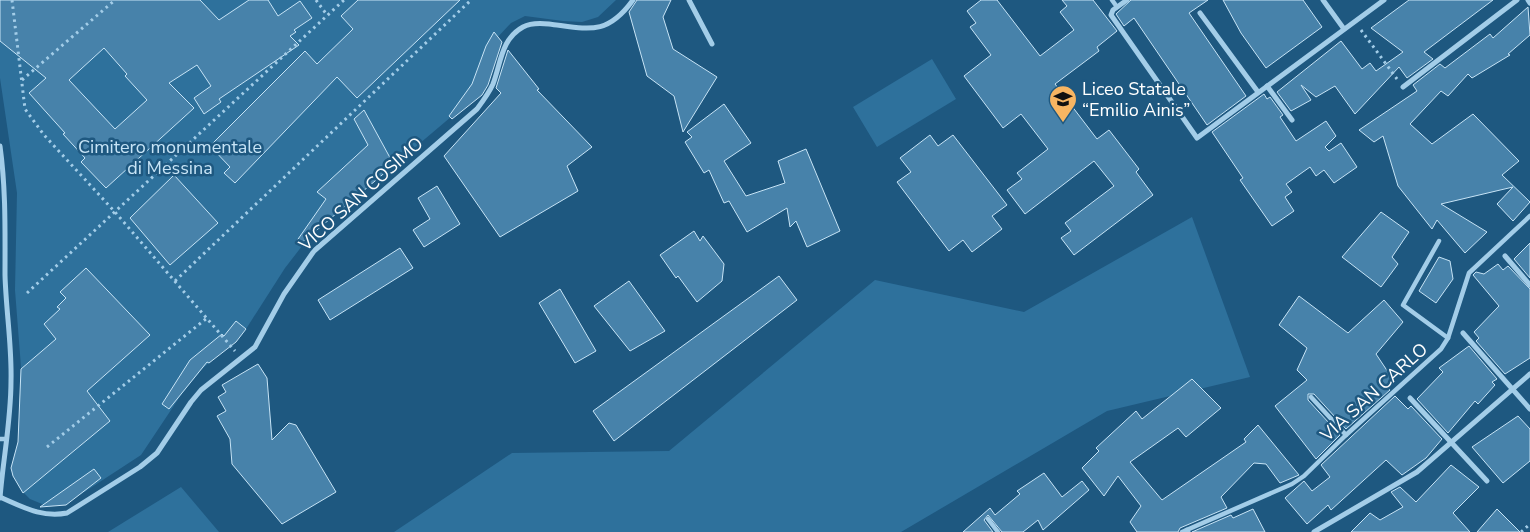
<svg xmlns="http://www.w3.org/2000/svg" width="1530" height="532" font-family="'Nunito Sans',sans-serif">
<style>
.green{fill:#2e719c}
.building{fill:#4782aa;stroke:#c7e4f6;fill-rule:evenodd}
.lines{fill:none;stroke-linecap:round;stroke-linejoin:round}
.path{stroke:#a3cde8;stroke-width:3;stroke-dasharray:2.5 4;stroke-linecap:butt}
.pedestrian{stroke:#a3cde8;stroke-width:4.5}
.minor{stroke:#a3cde8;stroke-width:5}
.labels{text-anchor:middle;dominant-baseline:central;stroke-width:5;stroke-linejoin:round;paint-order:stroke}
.poi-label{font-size:18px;fill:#fff;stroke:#1e5880;text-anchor:start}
.park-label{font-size:18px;fill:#c7e4f6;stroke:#1e5880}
.street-label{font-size:18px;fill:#fff;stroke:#1e5880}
</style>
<rect width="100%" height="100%" fill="#1e5880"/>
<g class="green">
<polygon points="0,0 616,0 598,17 582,22 563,21 525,16 511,23 495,40 458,111 309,237 285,268 246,329 202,369 181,395 141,455 66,504 47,506 30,499 21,490 13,476 11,468 18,442 21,367 15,290 17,193 0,78"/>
<polygon points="932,59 956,99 877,147 853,107"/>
<polygon points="1192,217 1250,377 1107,411 901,532 394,532 512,453 669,451 875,280 1024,312"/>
<polygon points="181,487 219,532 108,532"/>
</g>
<g class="building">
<path d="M0,0h200l19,20 30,-20h19l10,16 22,-15 12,17 -18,12 2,2 -6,4 9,9 -80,54 2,3 -17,12 -10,-16 17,-12 -14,-21 -28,18 25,25 -88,80 -25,-26 4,-4 -22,-24 2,-1 -36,-40 17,-15 -46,-37zM104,48l23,26 -2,2 22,24 -32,29 -46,-49z"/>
<polygon points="358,0 460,0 357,98 337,77 235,183 224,173 230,167 210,146 305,51 317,64 353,29 341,16"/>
<polygon points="637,0 671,0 663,17 673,49 717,77 683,132 674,96 647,76 629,12"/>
<polygon points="981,0 997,0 1040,56 1074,30 1060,12 1067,6 1062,0 1093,0 1117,31 1097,47 1099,51 1055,84 1097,139 1109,130 1139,169 1136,172 1153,195 1074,255 1061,238 1071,231 1065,223 1114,186 1094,161 1025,214 1007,190 1022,179 1017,173 1048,149 1021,114 1003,128 964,76 991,55 970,27 976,23 967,11"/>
<polygon points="1131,0 1208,0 1189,13 1246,96 1207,125 1134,18 1124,26 1116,14"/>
<polygon points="1223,0 1303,0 1322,27 1266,68 1241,33"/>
<polygon points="1409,0 1493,0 1424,52 1433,59 1407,78 1399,67 1355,114 1335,86 1316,97 1301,85 1311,100 1291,111 1277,92 1341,41 1362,69 1370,63 1376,71 1403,52 1371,28"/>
<polygon points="1528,7 1530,35 1508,54 1510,55 1472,78 1468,74 1448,96 1441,91 1410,124 1432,144 1473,114 1519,161 1502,175 1530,202 1513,221 1497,204 1513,187 1441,204 1487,232 1465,253 1437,220 1432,229 1398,186 1383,136 1374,142 1359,130 1417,91 1413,85 1440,64 1445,68 1490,34 1493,38"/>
<polygon points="494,32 502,42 488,85 482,95 452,119 449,116 472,84 486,46"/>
<polygon points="508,50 539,89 537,90 592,147 567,166 578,191 500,237 444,156 501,93 496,88"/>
<polygon points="1264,94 1267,99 1270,97 1283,115 1280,117 1296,141 1326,121 1336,136 1325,147 1329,151 1341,143 1357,167 1334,183 1324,170 1316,176 1310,167 1286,184 1292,192 1285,197 1294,211 1272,226 1240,180 1243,178 1212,132"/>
<polygon points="724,104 751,143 724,161 746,196 785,183 778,161 806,149 840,231 807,247 796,221 790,227 787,208 747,232 729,201 724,203 709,170 704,173 685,142 692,137 687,132"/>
<polygon points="364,110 394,165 299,245 296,242 326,199 317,192 368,145 354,119"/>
<polygon points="930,135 938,146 953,135 1007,205 992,216 1002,229 972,252 963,240 949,251 897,182 911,172 900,158"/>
<polygon points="174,175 218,223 170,265 130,218"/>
<polygon points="437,186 460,224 424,247 413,230 430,219 418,198"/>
<polygon points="1381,212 1409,232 1392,257 1398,264 1381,287 1342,257"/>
<polygon points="694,231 700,241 703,236 724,264 722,281 697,302 678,276 676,278 660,255"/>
<polygon points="1530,243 1530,278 1514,259"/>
<polygon points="400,248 413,268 330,320 318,300"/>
<polygon points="1439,257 1450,261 1453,279 1436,303 1419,291"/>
<polygon points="1498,264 1503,270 1508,266 1530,289 1530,358 1505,374 1476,341 1479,338 1474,332 1499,306 1473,275 1476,272 1484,274"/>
<polygon points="86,268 150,335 87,391 110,421 23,493 13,476 11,468 18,442 21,369 56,339 44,324 60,309 57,307 66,298 60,292"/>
<polygon points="779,276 797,300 614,441 593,411"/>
<polygon points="629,281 665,331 630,351 594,306"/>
<polygon points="560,289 596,351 575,363 539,303"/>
<polygon points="1299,296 1348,333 1384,300 1403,322 1376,354 1394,381 1387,387 1390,390 1346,429 1314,394 1308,394 1308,400 1340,435 1316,459 1275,406 1307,380 1297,370 1307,348 1279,325"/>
<polygon points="236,321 246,329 236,342 209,363 207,362 169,409 162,404 190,360 222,334 224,336"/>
<polygon points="1469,346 1497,379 1492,382 1495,385 1478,404 1475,401 1448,433 1417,399 1443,372 1439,368"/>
<polygon points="258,364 267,378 272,440 289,423 296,425 336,492 282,524 232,464 230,439 217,416 226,411 218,397 226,392 222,385"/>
<polygon points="1192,379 1221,408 1186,437 1178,428 1130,462 1162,500 1246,442 1244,439 1258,425 1299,475 1280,483 1266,464 1254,463 1221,497 1227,508 1180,528 1178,532 1137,532 1130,522 1141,506 1118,476 1104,496 1082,468 1099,451 1096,448 1136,411 1142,419"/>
<polygon points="1395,396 1408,409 1411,406 1442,439 1426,458 1402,475 1386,460 1331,510 1328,505 1307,524 1285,498 1304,481 1312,491 1330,477 1321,465"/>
<polygon points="1518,416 1530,429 1530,461 1503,483 1472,447"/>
<polygon points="1451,465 1479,487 1453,513 1470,532 1351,532 1370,513 1380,520 1403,507 1391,492 1400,487 1416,502"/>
<polygon points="94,469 101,478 66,505 40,507"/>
<polygon points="1044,473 1062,497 1082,481 1089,490 1043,530 1038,520 1023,532 1002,532 988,515 984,520 993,532 963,532 990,508 995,515 1020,494 1017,491"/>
<polygon points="1253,509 1265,532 1192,532 1231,515 1233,518"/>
<polygon points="1497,509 1520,532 1477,532"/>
</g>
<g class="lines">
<g class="path">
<polyline points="12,0 25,109 44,135 115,212 235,351"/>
<polyline points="316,0 327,15"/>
<polyline points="1361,30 1397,79"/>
<polyline points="22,80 115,0"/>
<polyline points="175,281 471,0"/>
<polyline points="27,293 344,0"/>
<polyline points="47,447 207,318"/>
<polyline points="1521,532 1530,524"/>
</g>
<g class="pedestrian">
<polyline points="1112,0 1117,7"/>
<polyline points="1439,241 1403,305 1448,338"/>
<polyline points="1311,397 1346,435"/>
<polyline points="0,439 6,439"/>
<polyline points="988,519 998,532"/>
<polyline points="1182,532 1292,484 1304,476 1346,435 1441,349 1448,338 1469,273 1530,216"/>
</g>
<g class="minor">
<polyline points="689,0 712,44"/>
<polyline points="1127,0 1113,10 1111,15 1197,138 1384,0"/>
<polyline points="1323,0 1344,29"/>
<polyline points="1528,0 1530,3"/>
<polyline points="1200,13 1258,92"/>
<polyline points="1267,86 1292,120"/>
<polyline points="1403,87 1517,0"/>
<path d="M0,146c6,44 5,85 5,129 1,36 7,71 6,106 0,40 -8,78 -11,117"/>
<polyline points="1505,256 1530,285"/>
<polyline points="1463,333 1530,409"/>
<polyline points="1410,398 1487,481"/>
<path d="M0,497c23,10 42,21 67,16l73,-46 17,-14 34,-51 10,-12 54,-43 29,-53 30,-43 163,-142c6,-8 12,-16 16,-25 8,-21 8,-45 30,-57 7,-4 17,-4 26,-3 40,5 58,12 84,-24"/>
<polyline points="1187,530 1188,532"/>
<polyline points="1314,532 1417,472 1530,374"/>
</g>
</g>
<defs>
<g id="school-pin" transform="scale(1.4375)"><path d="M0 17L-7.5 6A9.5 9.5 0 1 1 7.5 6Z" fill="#f7b562" stroke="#1e5880"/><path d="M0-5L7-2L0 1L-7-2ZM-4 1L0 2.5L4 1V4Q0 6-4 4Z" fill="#111"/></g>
</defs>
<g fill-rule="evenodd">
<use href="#school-pin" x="1063" y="99"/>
</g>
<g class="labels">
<g class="poi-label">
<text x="1082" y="89">Liceo Statale<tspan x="1082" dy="21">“Emilio Ainis”</tspan></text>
</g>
<g class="park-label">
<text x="170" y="147">Cimitero monumentale<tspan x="170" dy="21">di Messina</tspan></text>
</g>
<g class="street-label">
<text transform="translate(361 194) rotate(-42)">VICO SAN COSIMO</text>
<text transform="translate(1374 392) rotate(-42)">VIA SAN CARLO</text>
</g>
</g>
</svg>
